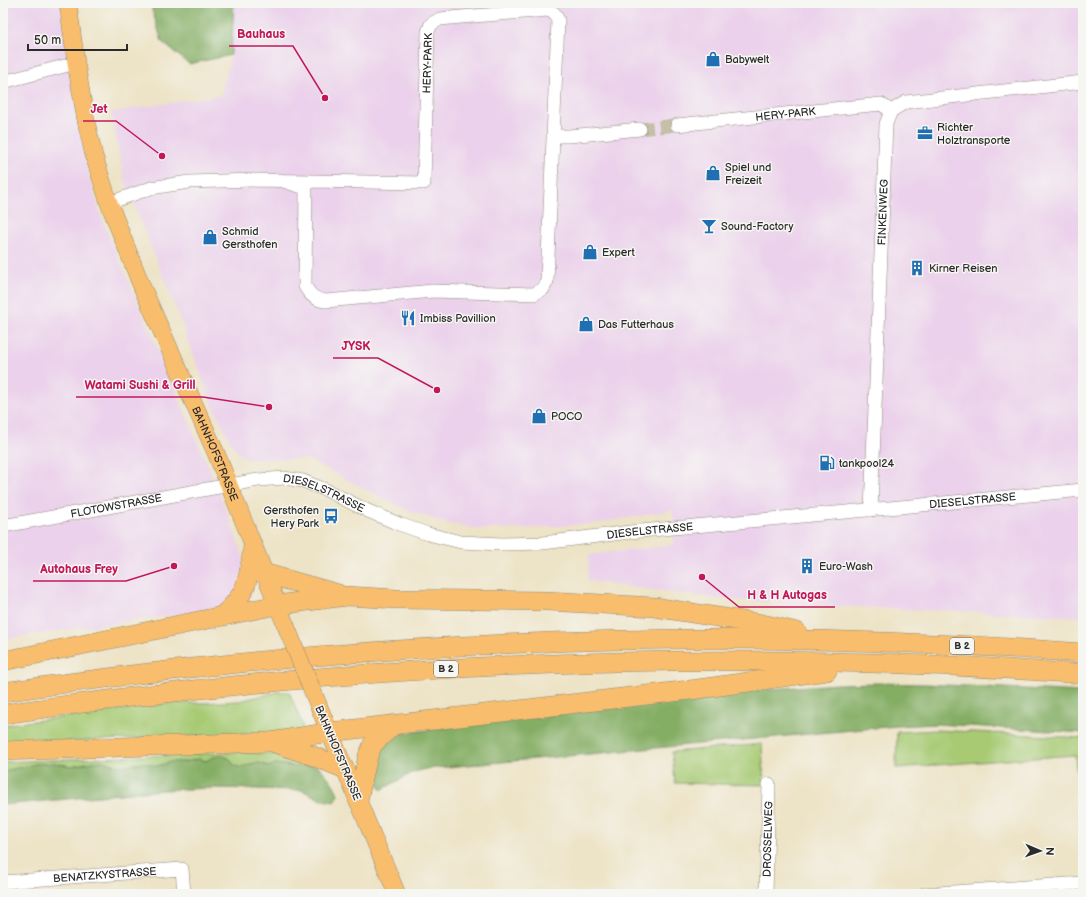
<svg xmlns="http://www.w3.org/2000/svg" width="1086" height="897" font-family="'Balsamiq Sans',sans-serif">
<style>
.built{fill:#ebd1eb}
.green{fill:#a7ca73;stroke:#697a4f}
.forest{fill:#85ae65;stroke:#586c48}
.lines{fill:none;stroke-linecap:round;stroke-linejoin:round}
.minor-tunnel{stroke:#c6bea7;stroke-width:13;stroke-dasharray:13 6;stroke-linecap:butt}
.minor-casing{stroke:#8c8778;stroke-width:14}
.major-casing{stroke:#8c8778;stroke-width:18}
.highway-casing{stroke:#8c8778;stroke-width:20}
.minor{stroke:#fff;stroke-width:13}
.major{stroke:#f9be6d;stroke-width:17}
.highway{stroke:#f9be6d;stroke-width:19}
.major-bridge-casing{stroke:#8c8778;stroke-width:18;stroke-linecap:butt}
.major-bridge{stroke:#f9be6d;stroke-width:17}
.labels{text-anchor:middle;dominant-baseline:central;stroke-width:3;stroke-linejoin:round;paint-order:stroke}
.shield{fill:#f6f6f2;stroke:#686867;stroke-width:1}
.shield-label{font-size:10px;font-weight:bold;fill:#2b2b2b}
.poi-label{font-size:11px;fill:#2b2b2b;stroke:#f6f6f2;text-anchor:start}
.street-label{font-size:11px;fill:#2b2b2b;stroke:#f6f6f2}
.leader{fill:none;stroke:#c2185b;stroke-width:1.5}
.callout-dot{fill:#c2185b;stroke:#f6f6f2;stroke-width:1.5}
.callout-label{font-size:12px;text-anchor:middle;font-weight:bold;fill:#c2185b;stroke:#f6f6f2;stroke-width:3;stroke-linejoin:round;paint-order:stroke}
</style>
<rect width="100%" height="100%" fill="#f6f6f2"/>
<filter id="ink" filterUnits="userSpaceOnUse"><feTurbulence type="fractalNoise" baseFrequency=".025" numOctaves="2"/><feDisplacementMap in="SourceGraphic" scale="8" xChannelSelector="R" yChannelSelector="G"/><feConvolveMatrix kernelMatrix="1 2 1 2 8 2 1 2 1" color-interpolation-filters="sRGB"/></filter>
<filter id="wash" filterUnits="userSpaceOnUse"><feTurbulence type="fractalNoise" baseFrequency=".012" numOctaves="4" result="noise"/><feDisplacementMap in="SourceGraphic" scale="16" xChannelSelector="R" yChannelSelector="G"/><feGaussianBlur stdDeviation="0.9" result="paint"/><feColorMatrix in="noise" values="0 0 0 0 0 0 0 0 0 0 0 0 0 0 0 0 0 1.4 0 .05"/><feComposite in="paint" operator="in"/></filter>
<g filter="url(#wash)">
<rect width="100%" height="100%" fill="#ede3c6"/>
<g class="built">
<polygon points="3,3 60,3 86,165 102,220 218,489 244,559 237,591 221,608 3,639"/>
<polygon points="234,3 1083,3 1083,617 791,604 722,599 588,581 589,555 673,545 673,510 599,523 520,529 478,529 445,523 417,514 383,498 307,459 249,459 242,456 232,445 212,404 174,303 142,225 124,178 111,112 221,95 231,55"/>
</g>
<g class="green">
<polygon points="277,692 289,692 303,726 301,730 297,732 3,744 3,725 172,703 202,703 239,701"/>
<polygon points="937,730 1083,738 1083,786 1078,786 1075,755 896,768 897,732"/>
<polygon points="762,744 764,785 675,783 672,752"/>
<path d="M240,752l35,2 29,5v3l-7,5 -22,-3 -6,3c-13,-7 -15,-4 -28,1l-28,-11 -7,4 -7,-2 -14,3h-14l-14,4 -12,-3 -26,3 -17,-5 -16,2 -15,3 -16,-3 -52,8v-9z"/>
</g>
<g class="forest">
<polygon points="150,3 234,3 231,55 189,64 162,42"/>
<path d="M877,683l50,1 156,8v41l-146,-9 -40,2 -472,43 -11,3 -33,18c-6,-13 -5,-27 -4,-41l18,-15 347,-43 95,-7z"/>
<path d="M222,756l7,2 5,7 7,3c13,-5 15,-8 28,-1l6,-3 22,3 7,-5c5,2 11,3 15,5 5,4 20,23 19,29 -1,3 -3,4 -4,6l-12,-2 -20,-10 -88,-2 -52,2 -159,15v-34l32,-7 20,-1 16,3 15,-3 16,-2 17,5 26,-3 12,3 14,-4h14l14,-3 7,2 7,-4z"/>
</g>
</g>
<g filter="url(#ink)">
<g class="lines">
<polyline class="minor-tunnel" points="640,129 677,125"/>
<g class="minor-casing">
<g id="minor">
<polyline points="3,82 76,63"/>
<path id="s1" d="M677,125l204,-21 10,7"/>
<polyline points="554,136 569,136 640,129"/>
<path id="s2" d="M109,203l42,-15 38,-6 65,-2 170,3 4,-151 3,-8 9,-5 21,-2 87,-7 6,3 4,7 -11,261 -4,8 -9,5 -101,-3 -107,10c-10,-1 -16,-5 -21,-15l1,-98 -26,-8"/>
<path id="s3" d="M871,510l15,-386 5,-13 15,-9 177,-20"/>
<path id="s4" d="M3,526l199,-36 56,-10 26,-2 19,3 23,9 42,21 31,13 29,10 33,8 40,2 42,-1 87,-11 453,-42"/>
<path id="s5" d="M3,882l179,-13 2,25"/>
<path id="s6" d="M766,894l3,-110"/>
<polyline points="924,894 1083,883"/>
</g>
</g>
<g class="major-casing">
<g id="major">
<path id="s7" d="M68,3l8,60 10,58 8,35 15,47 33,84 74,166 70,173"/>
<polyline points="322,714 397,894"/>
</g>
</g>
<g class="highway-casing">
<g id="highway">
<polyline points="263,573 338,594"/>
<path d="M222,616c27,-24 26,-36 31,-69"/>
<polyline points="3,661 277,605 347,596 396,599 547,601 620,605 654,607 762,624 797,632"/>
<path d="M3,692c357,-52 720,-67 1080,-39"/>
<path d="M3,714c357,-52 720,-67 1080,-40"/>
<polyline points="275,743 313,756 345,769"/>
<polyline points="3,751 269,742 330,732 698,689 827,671"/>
<polyline points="358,800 368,756 373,744 393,725"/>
</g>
</g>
<use href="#minor" class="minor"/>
<use href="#major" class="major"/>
<use href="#highway" class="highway"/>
<g class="major-bridge-casing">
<polyline id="major-bridge" points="286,626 322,714"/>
</g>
<use href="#major-bridge" class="major-bridge"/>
</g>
</g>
<defs>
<g id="shop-bare" transform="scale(1.2)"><path d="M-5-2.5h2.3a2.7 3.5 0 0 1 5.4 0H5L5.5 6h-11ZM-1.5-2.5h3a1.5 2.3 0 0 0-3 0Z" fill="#1f6fb2" stroke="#f6f6f2" stroke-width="2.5" paint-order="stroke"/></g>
<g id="office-bare" transform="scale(1.2)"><path d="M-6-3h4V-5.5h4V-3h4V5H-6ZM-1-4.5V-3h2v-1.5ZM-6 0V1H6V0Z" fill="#1f6fb2" stroke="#f6f6f2" stroke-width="2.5" paint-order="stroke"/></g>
<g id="bar-bare" transform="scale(1.2)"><path d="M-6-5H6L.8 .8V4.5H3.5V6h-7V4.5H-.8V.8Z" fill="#1f6fb2" stroke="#f6f6f2" stroke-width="2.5" paint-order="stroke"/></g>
<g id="building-bare" transform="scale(1.2)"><path d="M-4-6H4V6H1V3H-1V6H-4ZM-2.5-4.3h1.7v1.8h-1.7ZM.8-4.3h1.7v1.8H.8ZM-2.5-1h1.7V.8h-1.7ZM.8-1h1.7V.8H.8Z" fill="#1f6fb2" stroke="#f6f6f2" stroke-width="2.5" paint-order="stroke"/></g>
<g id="restaurant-bare" transform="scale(1.2)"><path d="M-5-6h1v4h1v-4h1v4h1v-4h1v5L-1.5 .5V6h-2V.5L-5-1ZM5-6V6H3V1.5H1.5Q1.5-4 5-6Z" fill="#1f6fb2" stroke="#f6f6f2" stroke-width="2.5" paint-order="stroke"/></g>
<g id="fuel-bare" transform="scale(1.2)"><path d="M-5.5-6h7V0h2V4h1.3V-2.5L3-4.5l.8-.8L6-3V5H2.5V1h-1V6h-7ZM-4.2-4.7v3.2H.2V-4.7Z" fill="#1f6fb2" stroke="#f6f6f2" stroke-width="2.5" paint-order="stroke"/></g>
<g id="bus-bare" transform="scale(1.2)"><path d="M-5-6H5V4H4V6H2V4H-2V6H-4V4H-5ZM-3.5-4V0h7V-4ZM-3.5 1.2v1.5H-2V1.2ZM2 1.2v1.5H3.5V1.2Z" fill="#1f6fb2" stroke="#f6f6f2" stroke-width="2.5" paint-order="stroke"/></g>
</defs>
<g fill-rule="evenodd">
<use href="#shop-bare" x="713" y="59"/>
<use href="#office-bare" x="925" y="133"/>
<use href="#shop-bare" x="713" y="173"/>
<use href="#bar-bare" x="709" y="226"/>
<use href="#shop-bare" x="210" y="237"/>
<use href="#shop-bare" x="590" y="252"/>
<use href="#building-bare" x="917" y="268"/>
<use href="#restaurant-bare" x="408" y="318"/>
<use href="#shop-bare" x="586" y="324"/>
<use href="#shop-bare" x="539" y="416"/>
<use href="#fuel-bare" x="827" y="463"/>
<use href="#bus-bare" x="331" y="516"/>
<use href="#building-bare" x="807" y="566"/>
</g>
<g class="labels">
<g class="shield">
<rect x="950" y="638" width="24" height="16" rx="3"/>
<rect x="434" y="661" width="24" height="16" rx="3"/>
</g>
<g class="shield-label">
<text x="962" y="646">B 2</text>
<text x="446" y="669">B 2</text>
</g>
<g class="poi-label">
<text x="725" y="59">Babywelt</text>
<text x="937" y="127">Richter<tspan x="937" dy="13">Holztransporte</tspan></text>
<text x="725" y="167">Spiel und<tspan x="725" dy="13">Freizeit</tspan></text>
<text x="721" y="226">Sound-Factory</text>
<text x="222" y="231">Schmid<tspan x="222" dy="13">Gersthofen</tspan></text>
<text x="602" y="252">Expert</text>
<text x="929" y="268">Kirner Reisen</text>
<text x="420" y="318">Imbiss Pavillion</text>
<text x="598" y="324">Das Futterhaus</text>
<text x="551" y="416">POCO</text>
<text x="839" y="463">tankpool24</text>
<text x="319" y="510" text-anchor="end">Gersthofen<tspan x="319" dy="13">Hery Park</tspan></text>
<text x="819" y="566">Euro-Wash</text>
</g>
<g class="street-label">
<text stroke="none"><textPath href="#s2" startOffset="438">HERY-PARK</textPath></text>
<text stroke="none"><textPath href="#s1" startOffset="109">HERY-PARK</textPath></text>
<text stroke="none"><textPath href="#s3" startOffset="298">FINKENWEG</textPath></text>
<text stroke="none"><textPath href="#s7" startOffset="477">BAHNHOFSTRASSE</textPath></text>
<text stroke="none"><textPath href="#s4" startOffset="328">DIESELSTRASSE</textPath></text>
<text stroke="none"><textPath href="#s4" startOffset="988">DIESELSTRASSE</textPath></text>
<text stroke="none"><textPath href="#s4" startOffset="115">FLOTOWSTRASSE</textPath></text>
<text stroke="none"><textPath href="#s4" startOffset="664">DIESELSTRASSE</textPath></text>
<text transform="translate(338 753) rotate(67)">BAHNHOFSTRASSE</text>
<text stroke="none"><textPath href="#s6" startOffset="55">DROSSELWEG</textPath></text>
<text stroke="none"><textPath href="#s5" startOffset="102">BENATZKYSTRASSE</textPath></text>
</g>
</g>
<path class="leader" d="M325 98L293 46H229M162 156L116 121H83M437 390L378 358H333M269 407L203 397H76M174 566L126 581H33M702 577L739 607H835"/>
<g class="callout-dot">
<circle cx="325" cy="98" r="4"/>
<circle cx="162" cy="156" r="4"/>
<circle cx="437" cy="390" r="4"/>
<circle cx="269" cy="407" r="4"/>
<circle cx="174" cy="566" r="4"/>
<circle cx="702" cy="577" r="4"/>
</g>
<g class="callout-label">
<text x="261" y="38">Bauhaus</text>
<text x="99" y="113">Jet</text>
<text x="356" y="350">JYSK</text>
<text x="140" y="389">Watami Sushi &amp; Grill</text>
<text x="79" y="573">Autohaus Frey</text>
<text x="787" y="599">H &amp; H Autogas</text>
</g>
<rect width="1086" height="897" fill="none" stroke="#f6f6f2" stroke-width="16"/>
<g transform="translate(1040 851) rotate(92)" stroke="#f6f6f2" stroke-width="3" paint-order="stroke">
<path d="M0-3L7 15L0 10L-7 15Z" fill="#2b2b2b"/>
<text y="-6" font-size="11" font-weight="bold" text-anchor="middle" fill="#2b2b2b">N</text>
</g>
<path d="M28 44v6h99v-6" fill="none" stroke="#2b2b2b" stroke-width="2"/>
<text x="34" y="44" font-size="12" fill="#2b2b2b" stroke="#f6f6f2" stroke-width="3" paint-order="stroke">50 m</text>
</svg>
